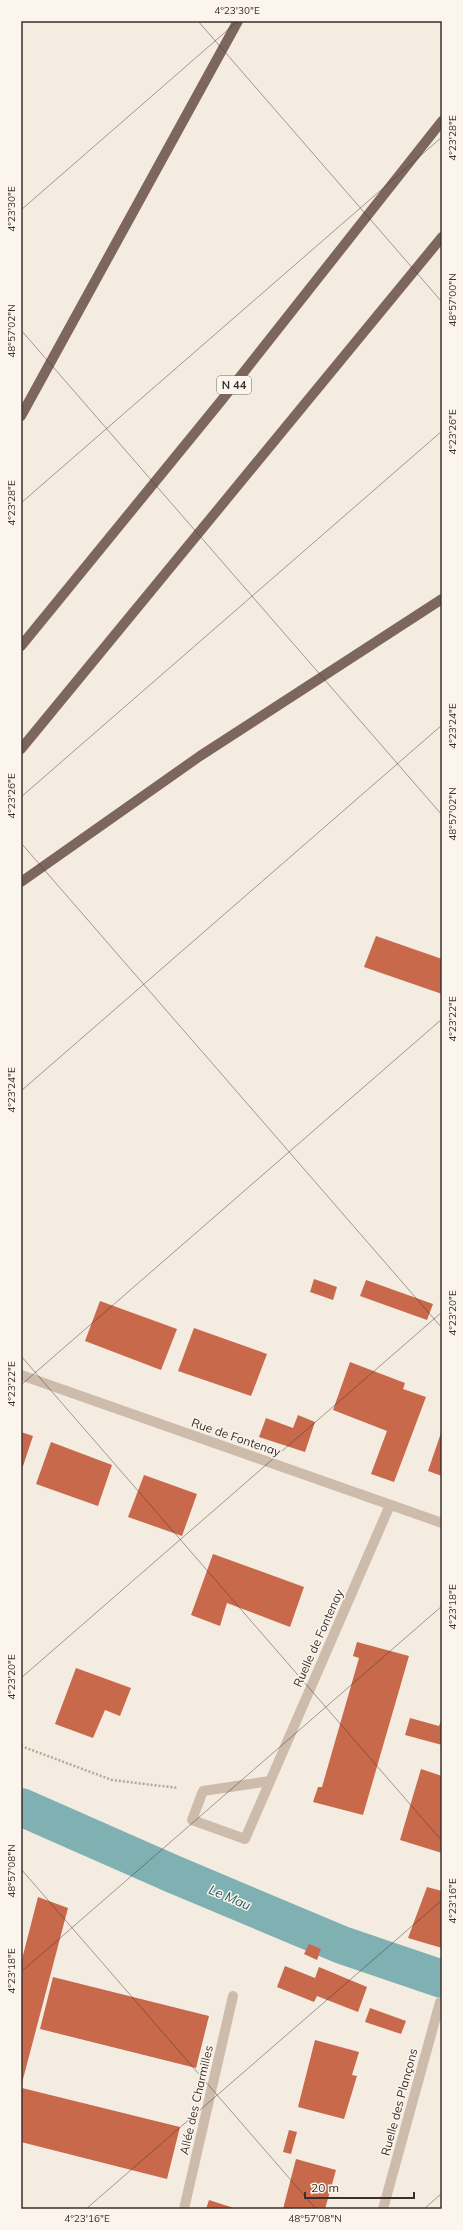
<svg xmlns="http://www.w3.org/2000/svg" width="463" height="2230" font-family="Mulish,sans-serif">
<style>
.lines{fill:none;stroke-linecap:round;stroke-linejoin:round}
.canal{stroke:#7fb0b2;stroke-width:38}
.building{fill:#c8694b}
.path{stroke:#b9a596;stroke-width:2.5;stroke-dasharray:2 2;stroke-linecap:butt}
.street{stroke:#cdbbac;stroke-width:10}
.primary{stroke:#7d675c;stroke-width:10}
.ticks{fill:none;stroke:#3b302b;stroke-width:1;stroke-opacity:0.45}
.labels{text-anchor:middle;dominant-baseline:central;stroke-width:3;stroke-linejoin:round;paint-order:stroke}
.shield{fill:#fbf5ee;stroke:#756b66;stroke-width:1}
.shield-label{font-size:11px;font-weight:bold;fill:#3b302b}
.street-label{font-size:12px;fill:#3b302b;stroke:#fbf5ee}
.water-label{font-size:13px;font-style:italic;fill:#1f5a5e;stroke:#fbf5ee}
.neatline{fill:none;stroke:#3b302b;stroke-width:1.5}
.ticks-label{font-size:10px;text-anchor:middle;fill:#3b302b}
</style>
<rect width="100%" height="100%" fill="#f4ebe1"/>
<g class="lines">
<polyline class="canal" points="21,1807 173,1874 342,1945 442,1979"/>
</g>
<g class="building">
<polygon points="376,936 442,959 442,994 364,967"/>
<polygon points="314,1279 337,1287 333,1300 310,1292"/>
<polygon points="366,1280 433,1304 427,1320 360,1296"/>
<polygon points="100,1301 177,1329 161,1370 85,1341"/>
<polygon points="194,1328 267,1354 251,1396 178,1371"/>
<polygon points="350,1362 405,1383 403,1389 426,1397 394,1482 371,1474 387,1431 333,1410"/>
<polygon points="298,1415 315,1422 305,1452 259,1437 266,1418 293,1428"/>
<polygon points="442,1430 442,1476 428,1471"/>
<polygon points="21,1432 33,1436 21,1472"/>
<polygon points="51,1442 112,1465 98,1506 36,1484"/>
<polygon points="144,1475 197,1494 182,1536 128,1517"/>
<polygon points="213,1554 304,1587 290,1627 227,1603 220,1626 191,1615"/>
<polygon points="357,1642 409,1656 363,1815 313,1802 318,1787 322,1787 359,1658 353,1656"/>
<polygon points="76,1668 131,1688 120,1716 105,1710 93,1738 55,1724"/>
<polygon points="410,1718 439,1726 442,1718 442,1745 405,1735"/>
<polygon points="421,1769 442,1776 442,1853 400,1840"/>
<polygon points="427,1887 442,1891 442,1948 408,1938"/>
<polygon points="38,1897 68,1908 22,2083 21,1963"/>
<polygon points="309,1944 321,1949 317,1960 304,1954"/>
<polygon points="285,1966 315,1978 319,1967 367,1987 358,2012 317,1996 314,2002 277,1987"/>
<polygon points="53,1977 209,2016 196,2068 40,2029"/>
<polygon points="370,2008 406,2021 401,2034 365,2022"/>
<polygon points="315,2040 359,2052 352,2075 357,2076 344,2119 298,2107"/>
<polygon points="22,2088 180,2127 167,2179 21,2142"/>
<polygon points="289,2130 297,2132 291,2154 283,2152"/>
<polygon points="296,2159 336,2170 325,2209 283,2209"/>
<polygon points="209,2200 237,2209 206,2209"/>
</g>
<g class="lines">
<polyline class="path" points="21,1746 112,1780 178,1788"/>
<g class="street">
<polyline points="21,1375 442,1523"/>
<polyline points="270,1781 203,1791 192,1820 245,1839 390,1505"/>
<polyline points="184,2209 233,1996"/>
<polyline points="383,2209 440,2002"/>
</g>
<g class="primary">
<polyline points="21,416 238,21"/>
<polyline points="21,646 221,401 442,121"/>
<polyline points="21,749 442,237"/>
<polyline points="21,882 200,756 442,599"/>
</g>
</g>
<path class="ticks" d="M198,21l244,281M21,210l217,-189M21,330l421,485M21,503l421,-366M21,797l421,-366M21,843l421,485M21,1091l421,-366M21,1356l421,485M21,1385l421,-366M21,1678l421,-366M21,1869l295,340M21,1972l421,-366M86,2209l356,-309M424,2209l18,-16"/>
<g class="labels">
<rect class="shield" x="217" y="376" width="34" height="18" rx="3"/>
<g class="shield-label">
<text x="234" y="385">N 44</text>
</g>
<g class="street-label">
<text transform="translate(236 1437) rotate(19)">Rue de Fontenay</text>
<text transform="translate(318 1638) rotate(-66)">Ruelle de Fontenay</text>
<text transform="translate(196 2100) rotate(-77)">Allée des Charmilles</text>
<text transform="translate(399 2102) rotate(-75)">Ruelle des Plançons</text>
</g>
<g class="water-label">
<text transform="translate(230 1897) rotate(23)">Le Mau</text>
</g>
</g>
<rect width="463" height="2230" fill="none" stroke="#fbf5ee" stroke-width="44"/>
<path d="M305 2192v6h109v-6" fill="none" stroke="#3b302b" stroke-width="2"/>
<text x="311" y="2192" font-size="12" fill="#3b302b" stroke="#fbf5ee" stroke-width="3" paint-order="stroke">20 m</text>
<rect x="22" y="22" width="419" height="2186" class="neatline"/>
<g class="ticks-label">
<text x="237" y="14">4°23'30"E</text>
<text transform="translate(452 138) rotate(-90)" y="4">4°23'28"E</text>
<text transform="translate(11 209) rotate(-90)" y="4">4°23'30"E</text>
<text transform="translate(452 300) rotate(-90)" y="4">48°57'00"N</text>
<text transform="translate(11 331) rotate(-90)" y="4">48°57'02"N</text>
<text transform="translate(452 432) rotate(-90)" y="4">4°23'26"E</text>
<text transform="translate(11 503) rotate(-90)" y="4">4°23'28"E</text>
<text transform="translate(452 726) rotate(-90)" y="4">4°23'24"E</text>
<text transform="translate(11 796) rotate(-90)" y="4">4°23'26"E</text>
<text transform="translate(452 814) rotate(-90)" y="4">48°57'02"N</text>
<text transform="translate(452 1019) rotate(-90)" y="4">4°23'22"E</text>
<text transform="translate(11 1090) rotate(-90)" y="4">4°23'24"E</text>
<text transform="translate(452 1313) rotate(-90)" y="4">4°23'20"E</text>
<text transform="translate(11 1384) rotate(-90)" y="4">4°23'22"E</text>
<text transform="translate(452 1607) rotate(-90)" y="4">4°23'18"E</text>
<text transform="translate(11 1677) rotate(-90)" y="4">4°23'20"E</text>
<text transform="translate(11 1871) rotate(-90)" y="4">48°57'08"N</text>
<text transform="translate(452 1901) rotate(-90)" y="4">4°23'16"E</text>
<text transform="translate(11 1971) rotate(-90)" y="4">4°23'18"E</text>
<text x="87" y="2222">4°23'16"E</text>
<text x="315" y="2222">48°57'08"N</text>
</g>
</svg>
